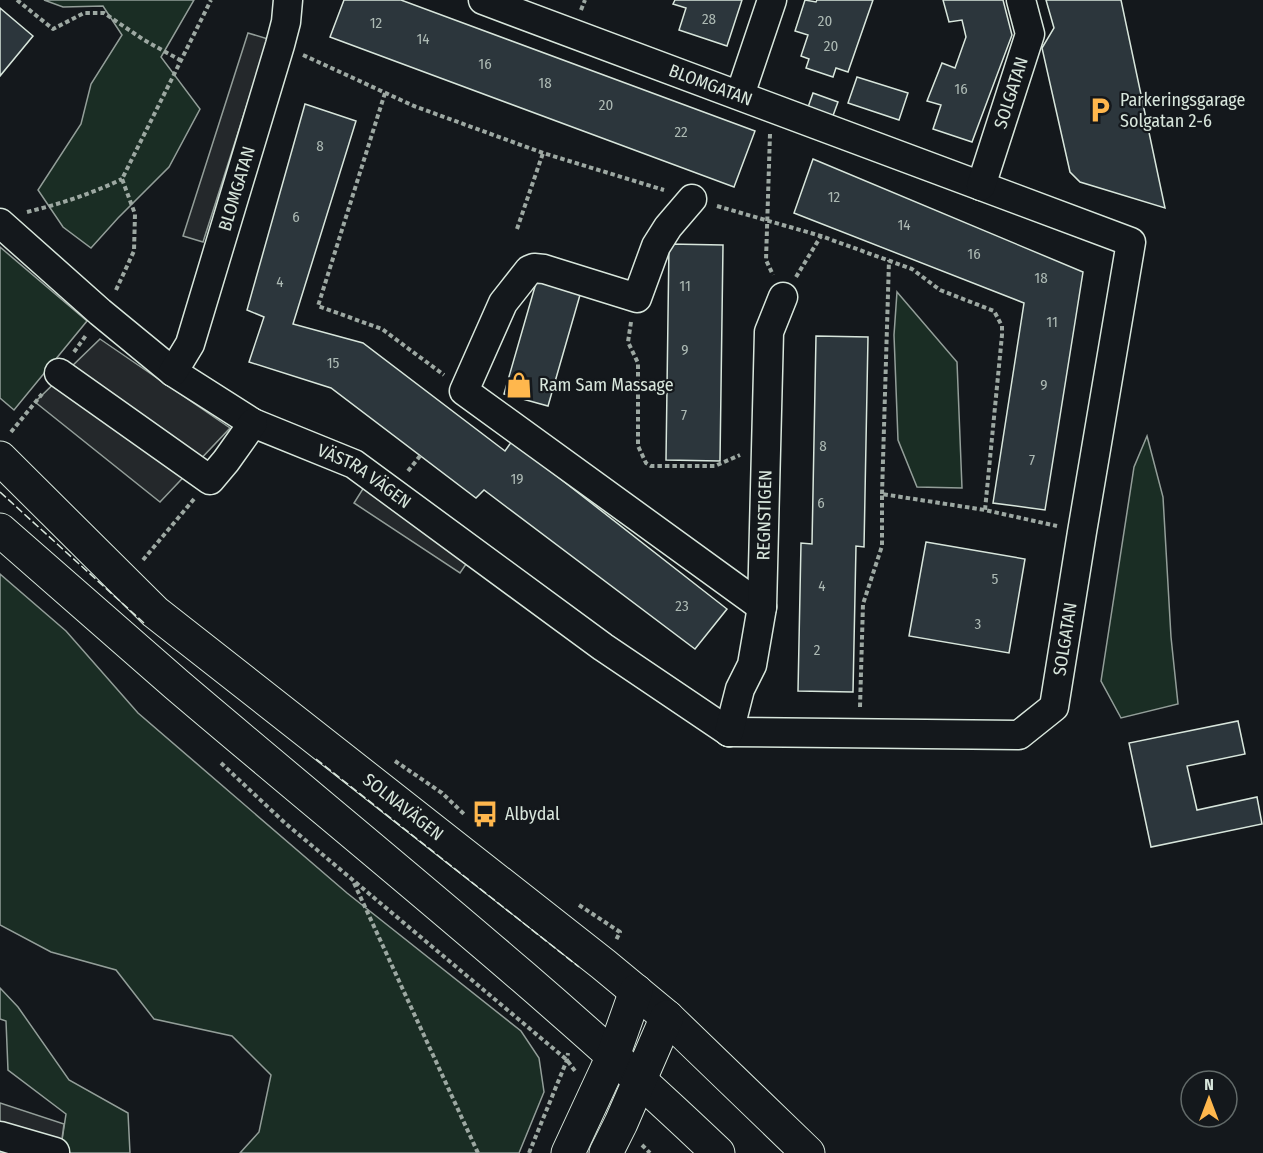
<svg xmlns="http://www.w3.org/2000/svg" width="1263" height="1153" font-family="'Fira Sans Condensed',sans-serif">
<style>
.green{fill:#1a2d24;stroke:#939e99;stroke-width:1.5}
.parking{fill:#24282b;stroke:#939e99;stroke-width:1.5}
.building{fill:#2c363c;stroke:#d8e6dc;stroke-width:1.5}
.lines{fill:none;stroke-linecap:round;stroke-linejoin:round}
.minor-casing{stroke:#d8e6dc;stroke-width:31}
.major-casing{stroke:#d8e6dc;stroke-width:35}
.path{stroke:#9da8a2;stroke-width:4;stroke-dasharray:4.5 3;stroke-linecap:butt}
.minor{stroke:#14181c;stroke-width:28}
.major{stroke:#14181c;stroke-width:33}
.fence{stroke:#d8e6dc;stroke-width:1.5;stroke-dasharray:8 3;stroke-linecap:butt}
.labels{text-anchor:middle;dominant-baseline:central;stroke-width:4.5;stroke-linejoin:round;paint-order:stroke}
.number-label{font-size:15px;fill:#adbab4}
.street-label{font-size:18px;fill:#d8e6dc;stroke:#14181c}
.poi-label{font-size:18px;fill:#d8e6dc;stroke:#14181c;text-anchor:start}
</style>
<rect width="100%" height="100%" fill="#14181c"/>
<g class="green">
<polygon points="44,0 194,0 161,57 200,109 169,167 118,218 91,248 63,227 38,190 81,124 91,84 122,35 103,6 63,7"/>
<polygon points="0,247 87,321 14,410 0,398"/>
<polygon points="897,292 957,362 962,488 917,487 898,440 894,335"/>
<polygon points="1147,436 1163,497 1171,637 1178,704 1121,718 1101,681 1134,467"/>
<polygon points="0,574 66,631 138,713 347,893 521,1031 539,1058 544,1092 519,1153 240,1153 259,1132 271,1075 232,1036 154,1019 116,970 51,952 0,925"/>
<polygon points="0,988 18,1007 69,1080 128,1113 130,1153 60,1153 66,1114 8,1070 6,1021 0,1019"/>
</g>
<g class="parking">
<polygon points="248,33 268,39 203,242 183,236"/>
<polygon points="100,339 230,428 160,502 35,402"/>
<polygon points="366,484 473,554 460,573 354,503"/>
<polygon points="0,1103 64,1124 60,1153 0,1153"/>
</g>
<g class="building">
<polygon points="344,0 401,0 755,131 734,187 330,37"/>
<polygon points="675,0 742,0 727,46 679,30 686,8 673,4"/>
<polygon points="805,0 816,2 817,0 873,0 848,72 836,68 833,77 806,68 809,59 801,56 808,35 795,31"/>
<polygon points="943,0 1003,0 1012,35 972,142 933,129 941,105 927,101 942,63 955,68 966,37 962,20 949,22"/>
<polygon points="1046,0 1121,0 1165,208 1080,182 1070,172 1042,48 1054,28"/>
<polygon points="0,8 33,36 0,76"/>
<polygon points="857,77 908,93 899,120 848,103"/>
<polygon points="813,93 838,102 831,121 806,113"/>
<polygon points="305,104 356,121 293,324 363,343 505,451 512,441 727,609 695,649 484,490 476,498 331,388 249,362 264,317 247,310"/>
<polygon points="813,159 1083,272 1045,510 993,503 1024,303 794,213"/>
<polygon points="669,244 723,245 720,461 666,460"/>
<polygon points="538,276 582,288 548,406 504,394"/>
<polygon points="816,336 868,337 864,547 856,546 853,692 798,691 801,543 812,544"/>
<polygon points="926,542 1025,559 1009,653 909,636"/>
<polygon points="1238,721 1245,754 1187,766 1197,810 1257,797 1262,824 1151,847 1129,743"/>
</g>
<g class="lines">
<g class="minor-casing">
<g id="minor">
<path id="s1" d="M483,0l648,242 -49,290 -28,175 -35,28 -290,-3"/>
<polyline points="740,95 772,0"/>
<path id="s2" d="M981,186l49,-152 -9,-34"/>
<polyline points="692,199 668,227 656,246 637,298 544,269 534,268 529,270 503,303 464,391 762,607"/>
<path id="s3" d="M0,223l100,89 73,60 80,51 101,41 249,183 126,85"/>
<path id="s4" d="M173,372l17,-28 90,-299 6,-23 2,-22"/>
<polyline points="59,373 210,480 226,461 253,423"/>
<path id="s5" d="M729,732l11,-43 12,-24 10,-58 7,-275 14,-35"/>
<polyline points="0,1136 55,1152"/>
</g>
</g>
<g class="major-casing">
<g id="major">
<path id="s6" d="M0,458l155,154 448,352 64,53 141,136"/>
<path d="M0,530c59,51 117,103 176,154 182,155 369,304 542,469"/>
<polyline points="568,1153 613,1056 636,991"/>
<polyline points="606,1153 621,1123 667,1017"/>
</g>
</g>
<g class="path">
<polyline points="17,0 53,29 84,13 104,13 144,40 180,60"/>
<polyline points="581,10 585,0"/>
<polyline points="303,55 414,106 543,153 664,190"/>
<polyline points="385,93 318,306 382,329 444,375"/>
<polyline points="770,134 766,260 773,275"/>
<polyline points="717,206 821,236 912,269 940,290 994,311 1002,326 1002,335 985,510"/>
<path d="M27,212c33,-8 64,-18 95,-33"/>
<polyline points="517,229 543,153"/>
<polyline points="796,277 821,236"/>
<polyline points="116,290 134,251 135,214 122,179 211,0"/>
<polyline points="631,322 628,342 638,363 638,446 646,463 651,466 715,466 740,455"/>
<polyline points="74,352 87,334"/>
<polyline points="11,432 42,394"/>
<polyline points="408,471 420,456"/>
<polyline points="882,494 889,260"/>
<polyline points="143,560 194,499"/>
<polyline points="860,707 863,604 882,546 882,494 985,510 1057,526"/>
<polyline points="395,761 442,793 465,815"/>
<polyline points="221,763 285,823 567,1060 575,1071"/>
<polyline points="354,883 478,1153"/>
<polyline points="579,905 620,932 616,940"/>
<polyline points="642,1145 650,1153"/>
<polyline points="529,1153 567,1060 568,1053"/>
</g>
<use href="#minor" class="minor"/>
<use href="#major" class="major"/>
<g class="fence">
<polyline points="0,492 144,623"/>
<polyline points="316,759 579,967"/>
</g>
</g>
<defs>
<g id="parking-bare" transform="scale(2.07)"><path d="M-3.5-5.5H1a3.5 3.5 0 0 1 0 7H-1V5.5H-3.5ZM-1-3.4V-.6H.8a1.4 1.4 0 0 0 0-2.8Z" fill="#ffb74d" stroke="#14181c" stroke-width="2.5" paint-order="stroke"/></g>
<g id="shop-bare" transform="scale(2.07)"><path d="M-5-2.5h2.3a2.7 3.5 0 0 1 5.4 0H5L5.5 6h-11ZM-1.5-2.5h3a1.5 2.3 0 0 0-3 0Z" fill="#ffb74d" stroke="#14181c" stroke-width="2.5" paint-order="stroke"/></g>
<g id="bus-bare" transform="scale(2.07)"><path d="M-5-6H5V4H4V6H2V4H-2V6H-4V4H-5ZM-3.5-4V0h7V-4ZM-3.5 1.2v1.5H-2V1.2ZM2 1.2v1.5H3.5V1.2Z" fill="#ffb74d" stroke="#14181c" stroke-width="2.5" paint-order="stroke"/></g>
</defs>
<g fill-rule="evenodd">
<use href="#parking-bare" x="1100" y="110"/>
<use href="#shop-bare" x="519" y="385"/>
<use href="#bus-bare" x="485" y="814"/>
</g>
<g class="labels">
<g class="number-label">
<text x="709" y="19">28</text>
<text x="825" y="21">20</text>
<text x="376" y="23">12</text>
<text x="423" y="39">14</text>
<text x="831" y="46">20</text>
<text x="485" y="64">16</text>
<text x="545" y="83">18</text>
<text x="961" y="89">16</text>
<text x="606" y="105">20</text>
<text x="681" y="132">22</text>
<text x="320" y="146">8</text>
<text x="834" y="197">12</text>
<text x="296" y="217">6</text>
<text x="904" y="225">14</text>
<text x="974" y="254">16</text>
<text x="1041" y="278">18</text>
<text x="280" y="282">4</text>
<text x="685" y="286">11</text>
<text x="1052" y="322">11</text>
<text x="685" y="350">9</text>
<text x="333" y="363">15</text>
<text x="1044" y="385">9</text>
<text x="684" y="415">7</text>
<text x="823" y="446">8</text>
<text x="1032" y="460">7</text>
<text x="517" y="479">19</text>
<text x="821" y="503">6</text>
<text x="995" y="579">5</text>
<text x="822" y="586">4</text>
<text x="682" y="606">23</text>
<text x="978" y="624">3</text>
<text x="817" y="650">2</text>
</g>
<g class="street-label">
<text stroke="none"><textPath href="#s1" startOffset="243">BLOMGATAN</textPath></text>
<text stroke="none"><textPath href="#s2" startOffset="98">SOLGATAN</textPath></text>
<text stroke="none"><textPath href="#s4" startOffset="195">BLOMGATAN</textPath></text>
<text stroke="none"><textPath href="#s3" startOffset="447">VÄSTRA VÄGEN</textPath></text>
<text stroke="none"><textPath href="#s5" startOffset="222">REGNSTIGEN</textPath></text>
<text transform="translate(1065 639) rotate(-81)">SOLGATAN</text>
<text stroke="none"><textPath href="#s6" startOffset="534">SOLNAVÄGEN</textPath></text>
</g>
<g class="poi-label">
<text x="1120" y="100">Parkeringsgarage<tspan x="1120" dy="21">Solgatan 2-6</tspan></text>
<text x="539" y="385">Ram Sam Massage</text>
<text x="505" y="814">Albydal</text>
</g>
</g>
<g transform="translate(1209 1099)"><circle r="28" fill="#14181c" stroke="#626a69" stroke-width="1.5"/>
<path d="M0-4.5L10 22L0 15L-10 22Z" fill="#ffb74d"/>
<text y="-9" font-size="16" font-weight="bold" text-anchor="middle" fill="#d8e6dc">N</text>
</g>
</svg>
